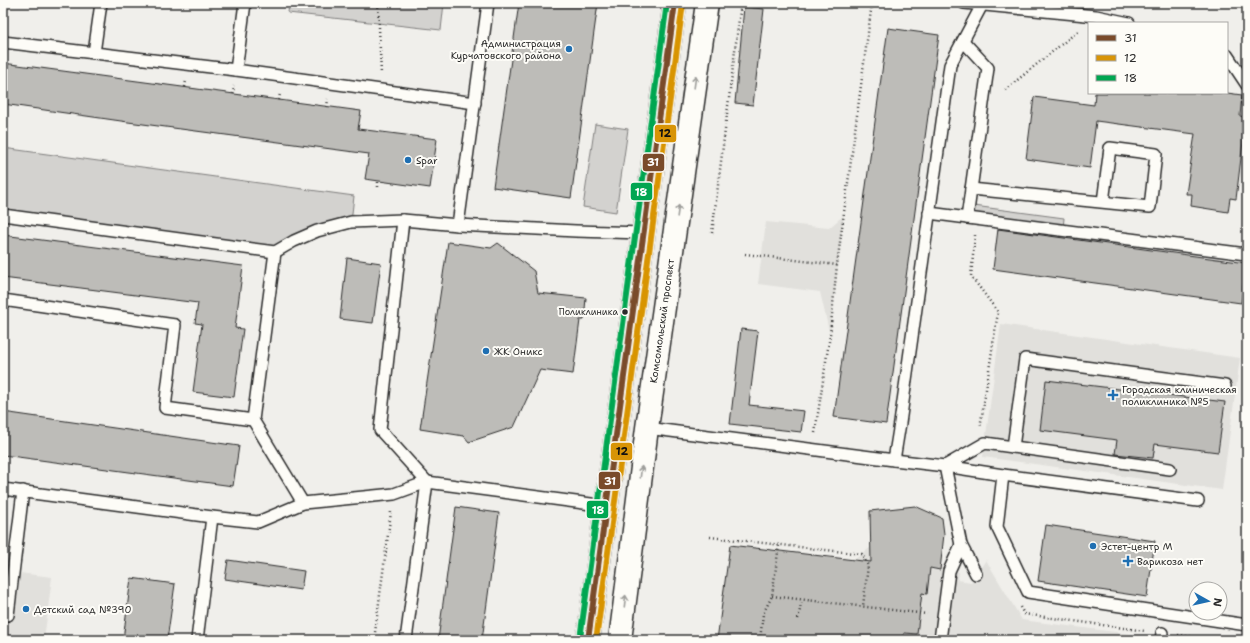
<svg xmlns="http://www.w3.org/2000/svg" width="1250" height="643" font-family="'Shantell Sans',sans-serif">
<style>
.built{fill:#e1e0dc}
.green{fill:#d3d2cf;stroke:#7f7e7d}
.building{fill:#bdbcb8;stroke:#2b2b2b}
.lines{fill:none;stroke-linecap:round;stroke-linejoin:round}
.lane-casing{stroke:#2b2b2b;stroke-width:14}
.secondary-casing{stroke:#2b2b2b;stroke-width:25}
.path{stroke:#2b2b2b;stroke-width:2.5;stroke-dasharray:1 3;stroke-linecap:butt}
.lane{stroke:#fdfcf7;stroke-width:11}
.secondary{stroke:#fdfcf7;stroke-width:22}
.bus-1-casing{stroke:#fdfcf7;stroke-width:9}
.bus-2-casing{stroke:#fdfcf7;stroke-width:9}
.bus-3-casing{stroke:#fdfcf7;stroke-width:9}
.bus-1{stroke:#7a4b2a;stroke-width:6}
.bus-2{stroke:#d89406;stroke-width:6}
.bus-3{stroke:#00a651;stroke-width:6}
.oneway{stroke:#9e9e9b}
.poi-dot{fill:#1f6fb2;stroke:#fdfcf7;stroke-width:1.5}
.bus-dot{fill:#2b2b2b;stroke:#fdfcf7;stroke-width:1.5}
.labels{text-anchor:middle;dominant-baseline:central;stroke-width:4;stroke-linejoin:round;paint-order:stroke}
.bus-label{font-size:9px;fill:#2b2b2b;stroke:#fdfcf7;text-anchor:end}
.poi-label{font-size:10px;fill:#2b2b2b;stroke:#fdfcf7;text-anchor:start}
.street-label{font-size:10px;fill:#2b2b2b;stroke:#fdfcf7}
.line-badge{stroke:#fdfcf7;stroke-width:1.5}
.badge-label{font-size:11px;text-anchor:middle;font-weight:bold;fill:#fff}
.pale-badge-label{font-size:11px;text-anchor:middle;font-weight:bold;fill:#111}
</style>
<rect width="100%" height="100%" fill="#f0efeb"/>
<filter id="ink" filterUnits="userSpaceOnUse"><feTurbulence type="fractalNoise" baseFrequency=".025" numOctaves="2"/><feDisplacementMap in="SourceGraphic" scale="8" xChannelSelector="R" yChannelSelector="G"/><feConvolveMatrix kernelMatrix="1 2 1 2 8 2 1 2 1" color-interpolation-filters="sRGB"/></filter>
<g filter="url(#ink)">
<g class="built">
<polygon points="844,215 830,335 820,292 758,284 766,222 829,228"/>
<polygon points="1001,324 1240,358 1222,490 983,457"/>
<polygon points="730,545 854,560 871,547 893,564 959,572 958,580 971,582 986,560 1022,620 1138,635 1138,640 717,640"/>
<polygon points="3,571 52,577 44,640 3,640"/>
</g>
<g class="green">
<polygon points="289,3 444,3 441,30 288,13"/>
<polygon points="595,124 628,129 616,212 583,207"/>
<polygon points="3,148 354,196 351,222 275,252 3,215"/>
<polygon points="974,206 1064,218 1063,229 973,217"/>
</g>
<g class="building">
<polygon points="519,3 598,3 571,198 493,187"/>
<polygon points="744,7 764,9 753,105 735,103"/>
<polygon points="888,28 939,35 886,424 834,417"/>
<polygon points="3,63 361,111 358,129 437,139 430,188 365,179 369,154 128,122 3,104"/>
<polygon points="1095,93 1227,93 1242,95 1240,116 1246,117 1236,199 1230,198 1228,212 1191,206 1192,194 1186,194 1195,134 1096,121 1090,168 1026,159 1034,97 1094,105"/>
<polygon points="998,229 1246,263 1241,303 993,269"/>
<polygon points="3,235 243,266 235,328 243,329 234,397 193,392 202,324 195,323 198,303 3,278"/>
<polygon points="448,242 491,248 498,243 534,271 538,293 586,298 584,320 580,320 573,374 540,370 514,427 469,442 464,436 420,429"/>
<polygon points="347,258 381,263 373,323 340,319"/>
<polygon points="741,329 758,331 749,405 804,411 801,432 730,424"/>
<polygon points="1046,380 1225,402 1218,452 1155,444 1153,458 1115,454 1117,440 1040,430"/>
<polygon points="3,412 239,446 233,486 3,455"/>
<polygon points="915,506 942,518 944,534 940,570 930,568 927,594 922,593 917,634 904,633 903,640 717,640 730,545 871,562 870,511"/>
<polygon points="456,507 499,513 482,640 438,640"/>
<polygon points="1046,525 1155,541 1147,597 1038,581"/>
<polygon points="228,560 304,571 301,590 225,579"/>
<polygon points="131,578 175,584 167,640 123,640"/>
</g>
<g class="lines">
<g class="lane-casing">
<g id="lane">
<polyline points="964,3 1096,16 1129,23"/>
<polyline points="963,41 988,68 967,218"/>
<polyline points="3,42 236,70 475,103"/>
<polyline points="94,53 101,3"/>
<polyline points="1227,55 1247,85"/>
<polyline points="236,70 245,3"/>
<polyline points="971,189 1150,207 1156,154 1110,148 1103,202"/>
<polyline points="929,213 1246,254 1247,250"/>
<polyline points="3,215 275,252 294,241 317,231 351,222 403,220 458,225 576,231 643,233"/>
<polyline points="403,220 380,430 427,482 406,640"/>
<polyline points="458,225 488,3"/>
<polyline points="275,252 253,420 303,503"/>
<polyline points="3,300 175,325 165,408 253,420"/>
<polyline points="647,428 894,460 900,423 950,65 983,3"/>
<polyline points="1013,447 1025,359 1225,386"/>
<polyline points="894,460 945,466 1003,475 1198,501"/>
<polyline points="1003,475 997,527 1028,592 1247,625"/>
<polyline points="3,489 212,517 258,522 303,503 394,494 427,482 606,506"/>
<polyline points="976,574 961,545 945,466 985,443 1170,469"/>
<polyline points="8,615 23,491"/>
<polyline points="197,640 212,517"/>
<polyline points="940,640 949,571 961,545"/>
<polyline points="1161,640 1162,633"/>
</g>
</g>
<g class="secondary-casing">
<g id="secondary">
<polyline points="588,640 675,3"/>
<polyline points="620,640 647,428 707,3"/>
</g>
</g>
<g class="path">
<polyline points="378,3 381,74"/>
<polyline points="749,3 775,6"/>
<polyline points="185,87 186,80"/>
<polyline points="1005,90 1078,31"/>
<polyline points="233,94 234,86"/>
<polyline points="279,100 280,93"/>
<polyline points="327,107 328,99"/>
<polyline points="378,187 378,181"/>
<polyline points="712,233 741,3"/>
<polyline points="975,235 971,276 998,312 980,428"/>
<polyline points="745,254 837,265"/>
<polyline points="815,433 830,335 837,265 872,3"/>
<polyline points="710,537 862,554 868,566 863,606"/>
<polyline points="772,596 927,614"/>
<polyline points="1020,607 1024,614 1145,631"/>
<polyline points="798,619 802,600"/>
<polyline points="1178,635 1213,640"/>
<polyline points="374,640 391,512"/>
<polyline points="760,640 763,614 772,596 779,545"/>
</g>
<use href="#lane" class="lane"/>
<use href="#secondary" class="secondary"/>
<g class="bus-1-casing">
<polyline id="bus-1" points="588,640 675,3"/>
</g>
<g class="bus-2-casing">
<polyline id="bus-2" points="596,640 683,4"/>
</g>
<g class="bus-3-casing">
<polyline id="bus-3" points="580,639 667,3"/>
</g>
<use href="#bus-1" class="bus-1"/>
<use href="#bus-2" class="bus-2"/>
<use href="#bus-3" class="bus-3"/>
</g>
<defs><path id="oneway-shaft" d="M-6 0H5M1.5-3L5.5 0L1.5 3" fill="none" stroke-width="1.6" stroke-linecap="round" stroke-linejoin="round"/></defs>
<g class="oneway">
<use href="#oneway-shaft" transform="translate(695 82) rotate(-82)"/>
<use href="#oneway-shaft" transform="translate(678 211) rotate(-82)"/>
<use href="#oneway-shaft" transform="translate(641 472) rotate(-83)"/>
<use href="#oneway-shaft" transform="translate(625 601) rotate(-83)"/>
</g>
</g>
<g class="poi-dot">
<circle cx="569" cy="49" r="4"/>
<circle cx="408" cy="160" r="4"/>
<circle cx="486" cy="351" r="4"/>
<path d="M1111 389h4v4h4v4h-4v4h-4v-4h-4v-4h4z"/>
<circle cx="1093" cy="546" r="4"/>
<path d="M1126 555h4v4h4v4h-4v4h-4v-4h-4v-4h4z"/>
<circle cx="26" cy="609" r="4"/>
</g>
<circle class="bus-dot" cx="625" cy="312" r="3.5"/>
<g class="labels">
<g class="bus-label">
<text x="618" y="312">Поликлиника</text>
</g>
<g class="poi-label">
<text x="561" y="43" text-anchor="end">Администрация<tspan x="561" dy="12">Курчатовского района</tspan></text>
<text x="416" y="160">Spar</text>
<text x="494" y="351">ЖК Оникс</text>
<text x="1122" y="389">Городская клиническая<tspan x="1122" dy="12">поликлиника №5</tspan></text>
<text x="1101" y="546">Эстет-центр М</text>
<text x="1137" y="561">Варикоза нет</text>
<text x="34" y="609">Детский сад №390</text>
</g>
<g class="street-label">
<text transform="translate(662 321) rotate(-82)">Комсомольский проспект</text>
</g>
</g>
<g class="line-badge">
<rect x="654" y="124" width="23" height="19" rx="4" fill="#d89406"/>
<rect x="642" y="153" width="23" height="19" rx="4" fill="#7a4b2a"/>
<rect x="630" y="182" width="23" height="19" rx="4" fill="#00a651"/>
<rect x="610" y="442" width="23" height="19" rx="4" fill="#d89406"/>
<rect x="598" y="471" width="23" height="19" rx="4" fill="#7a4b2a"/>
<rect x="586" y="500" width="23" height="19" rx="4" fill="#00a651"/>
</g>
<g class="badge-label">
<text x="653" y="166">31</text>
<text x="641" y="196">18</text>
<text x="610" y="485">31</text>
<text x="598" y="514">18</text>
</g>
<g class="pale-badge-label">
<text x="665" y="137">12</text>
<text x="622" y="455">12</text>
</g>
<rect width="1250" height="643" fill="none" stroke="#fdfcf7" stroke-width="16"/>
<rect x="8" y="8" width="1234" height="627" fill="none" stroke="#2b2b2b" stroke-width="1.5" filter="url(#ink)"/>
<rect x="1088" y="22" width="140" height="72" fill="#fdfcf7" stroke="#a9a8a5"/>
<rect x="1096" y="35" width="20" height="6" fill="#7a4b2a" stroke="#a9a8a5"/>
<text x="1124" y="42" font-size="12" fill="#2b2b2b">31</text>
<rect x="1096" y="55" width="20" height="6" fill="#d89406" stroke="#a9a8a5"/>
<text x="1124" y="62" font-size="12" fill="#2b2b2b">12</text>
<rect x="1096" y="75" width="20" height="6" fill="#00a651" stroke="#a9a8a5"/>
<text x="1124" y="82" font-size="12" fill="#2b2b2b">18</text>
<g transform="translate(1208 601) rotate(98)"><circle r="19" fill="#fdfcf7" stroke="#a9a8a5"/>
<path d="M0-3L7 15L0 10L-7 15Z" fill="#1f6fb2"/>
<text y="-6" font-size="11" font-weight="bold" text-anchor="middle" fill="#2b2b2b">N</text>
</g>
</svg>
